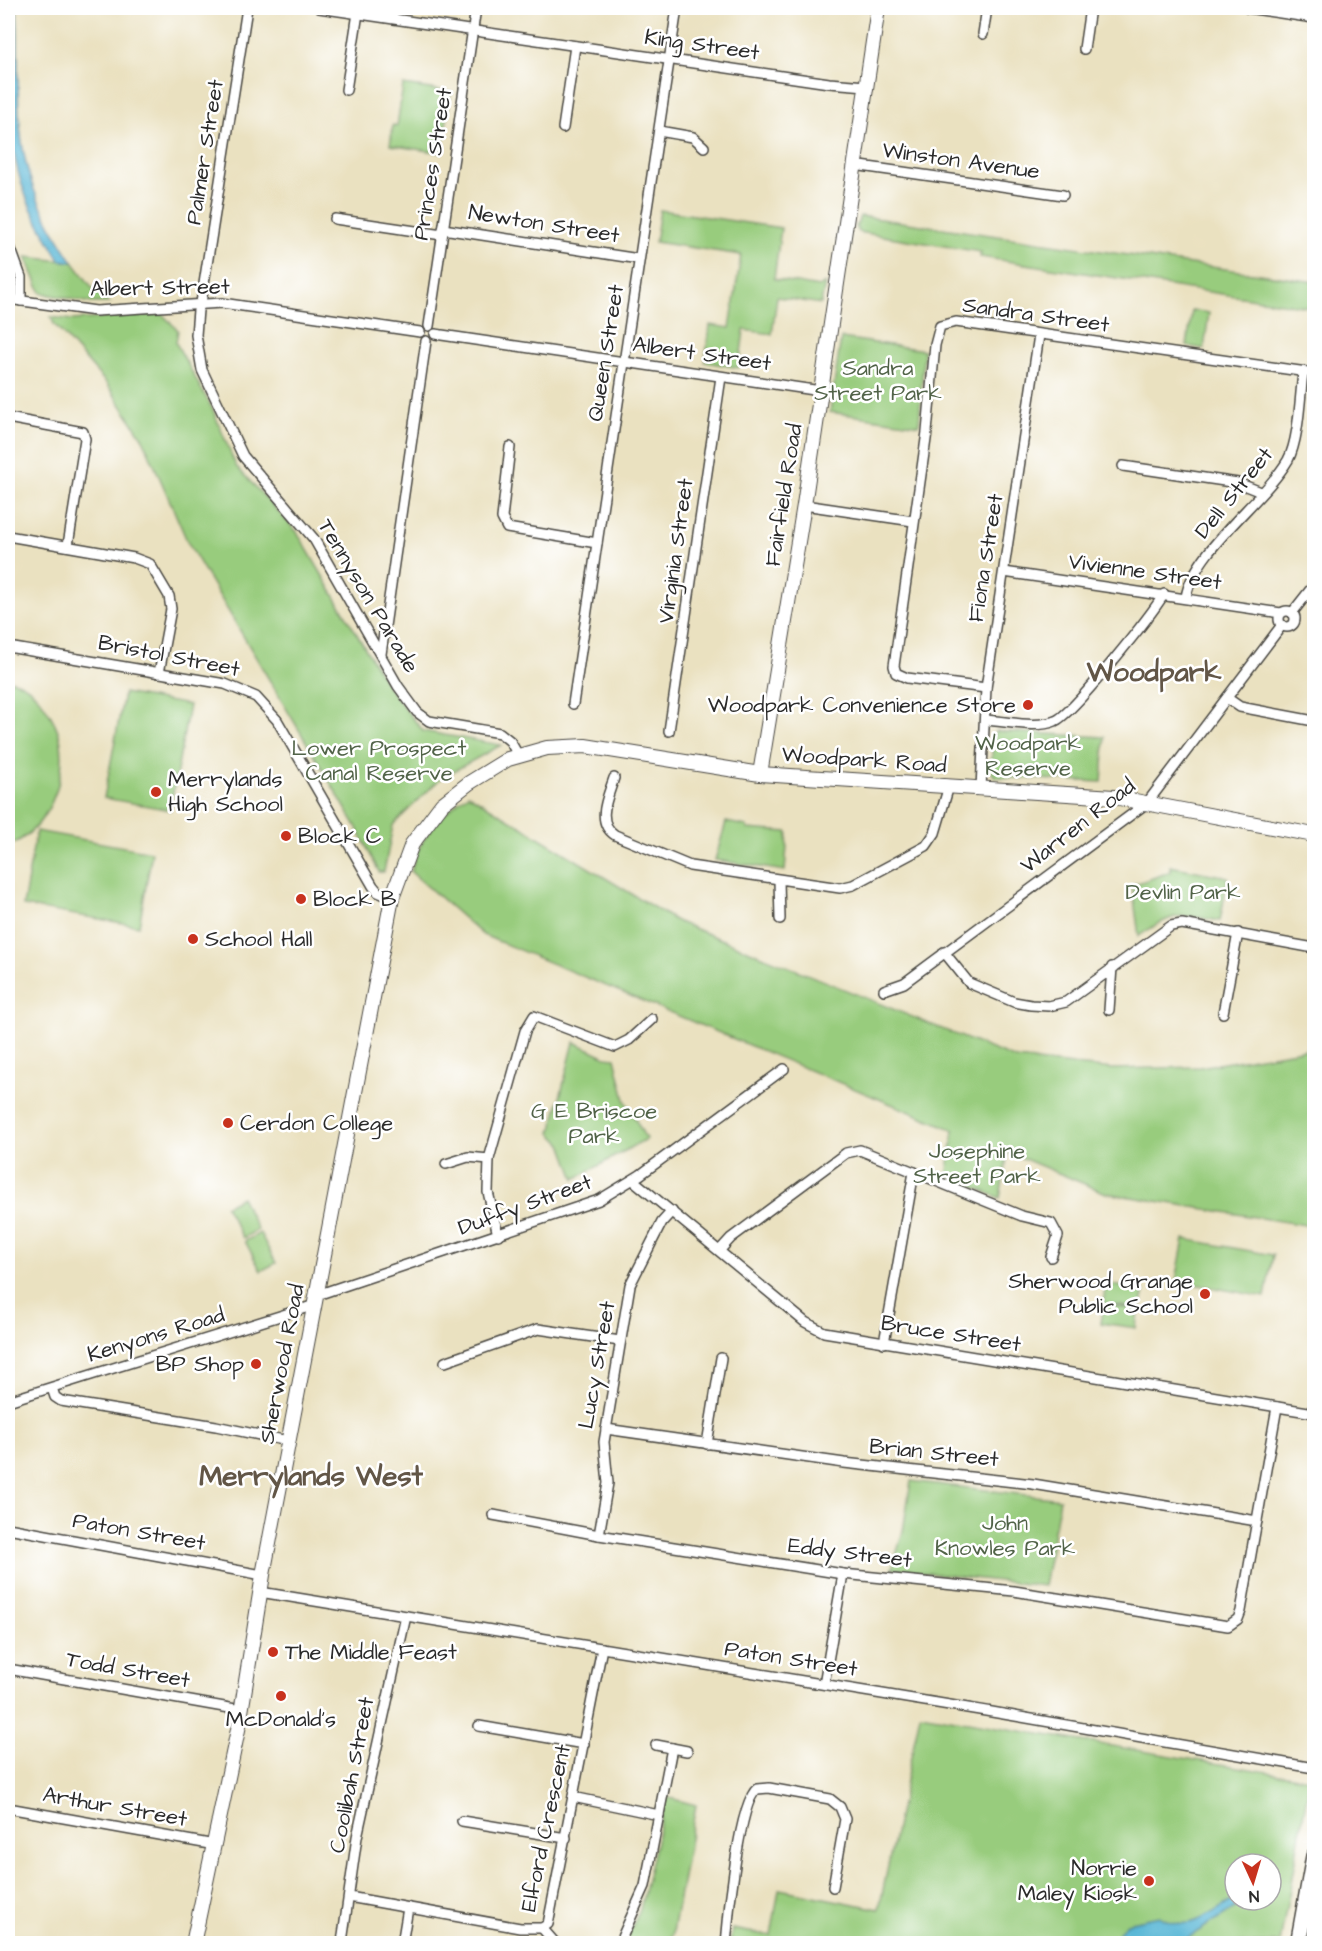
<svg xmlns="http://www.w3.org/2000/svg" width="1322" height="1951" font-family="'Architects Daughter',sans-serif">
<style>
.green{fill:#98cc7d;stroke:#627c54;stroke-width:1.5;fill-rule:evenodd}
.water{fill:#56b6d5;stroke:#407080;stroke-width:1.5}
.lines{fill:none;stroke-linecap:round;stroke-linejoin:round}
.minor-casing{stroke:#484641;stroke-width:12}
.secondary-casing{stroke:#484641;stroke-width:16}
.trunk-casing{stroke:#484641;stroke-width:18}
.minor{stroke:#fff;stroke-width:9}
.secondary{stroke:#fff;stroke-width:14}
.trunk{stroke:#fff;stroke-width:15}
.poi-dot{fill:#c8321e;stroke:#fff;stroke-width:2}
.labels{text-anchor:middle;dominant-baseline:central;stroke-width:5;stroke-linejoin:round;paint-order:stroke}
.street-label{font-size:22px;fill:#2b2b2b;stroke:#fff}
.park-label{font-size:22px;fill:#516348;stroke:#fff}
.poi-label{font-size:22px;fill:#2b2b2b;stroke:#fff;text-anchor:start}
.district-label{font-size:28px;font-weight:bold;fill:#625647;stroke:#fff}
</style>
<rect width="100%" height="100%" fill="#fff"/>
<filter id="ink" filterUnits="userSpaceOnUse"><feTurbulence type="fractalNoise" baseFrequency=".0167" numOctaves="2"/><feDisplacementMap in="SourceGraphic" scale="12" xChannelSelector="R" yChannelSelector="G"/><feConvolveMatrix kernelMatrix="1 2 1 2 8 2 1 2 1" color-interpolation-filters="sRGB"/></filter>
<filter id="wash" filterUnits="userSpaceOnUse"><feTurbulence type="fractalNoise" baseFrequency=".008" numOctaves="4" result="noise"/><feDisplacementMap in="SourceGraphic" scale="24" xChannelSelector="R" yChannelSelector="G"/><feGaussianBlur stdDeviation="1.35" result="paint"/><feColorMatrix in="noise" values="0 0 0 0 0 0 0 0 0 0 0 0 0 0 0 0 0 1.4 0 .05"/><feComposite in="paint" operator="in"/></filter>
<g filter="url(#wash)">
<rect width="100%" height="100%" fill="#eae1c0"/>
<g class="green">
<polygon points="403,85 451,92 442,153 390,145 393,125 397,126"/>
<polygon points="660,210 781,228 774,279 819,287 825,283 821,304 777,297 772,334 744,330 739,368 705,362 710,325 730,328 741,255 655,242"/>
<polygon points="860,216 1314,282 1314,308 980,257 981,252 859,232 856,227"/>
<polygon points="26,257 73,262 94,290 110,303 91,303 41,293"/>
<polygon points="1192,310 1209,313 1204,349 1187,346"/>
<polygon points="162,314 178,330 176,343 213,410 236,466 297,532 388,687 423,731 501,745 441,778 393,825 384,872 379,872 356,826 188,543 142,437 107,384 54,324 51,317 72,320"/>
<polygon points="841,338 924,350 919,425 830,412"/>
<path d="M8,680c15,1 28,13 36,25 6,9 14,22 16,33 8,41 -12,92 -52,108z"/>
<polygon points="124,693 189,705 170,810 104,798"/>
<polygon points="996,731 1105,737 1102,782 995,777 991,771 993,735"/>
<path d="M468,794l208,127 340,138 97,10 87,-2 114,-19v157l-3,21 -205,-33 -98,-41 -8,46 -53,-22 7,-46 -471,-195 -72,-63c7,-34 30,-58 57,-78z"/>
<polygon points="726,822 747,826 747,829 788,832 785,871 715,860"/>
<polygon points="36,831 152,852 139,926 23,906"/>
<path d="M1170,866l58,11 -8,44c-41,-7 -46,-9 -81,15l-7,-51 38,-13z"/>
<polygon points="574,1042 606,1057 615,1058 625,1100 646,1139 575,1179 562,1144 551,1133"/>
<polygon points="241,1197 258,1230 243,1238 225,1206"/>
<polygon points="260,1233 276,1263 261,1271 245,1241"/>
<polygon points="1184,1239 1273,1255 1265,1297 1176,1281"/>
<polygon points="1106,1284 1144,1290 1140,1309 1103,1303"/>
<polygon points="1104,1305 1138,1310 1136,1328 1101,1323"/>
<polygon points="911,1481 1060,1499 1044,1586 892,1569 903,1531"/>
<path d="M920,1714l390,65 -30,164 -550,1 2,-15 39,7 8,-47 100,20zM1235,1864h36v36h-36z"/>
<polygon points="666,1797 696,1805 671,1943 624,1944 640,1910"/>
</g>
<g class="water">
<path d="M8,8h8l1,3c3,51 -3,102 9,152 8,36 27,68 47,99l-13,-2c-12,-20 -24,-39 -33,-61 -24,-60 -19,-128 -19,-191z"/>
<path d="M1235,1899l17,1 -8,2 -64,41 -12,-5 -11,5h-34l-4,-11 8,-9 32,-7c30,19 49,-2 76,-17z"/>
</g>
</g>
<g filter="url(#ink)">
<g class="lines">
<g class="minor-casing">
<g id="minor">
<polyline points="247,8 201,303 198,310 196,335 202,370 243,456 314,539 398,686 417,712 429,721 500,733 510,741 518,755"/>
<polyline points="319,8 829,83 866,86"/>
<polyline points="1247,8 1314,18"/>
<polyline points="983,34 987,8"/>
<polyline points="1084,49 1090,8"/>
<polyline points="346,90 358,13"/>
<polyline points="563,128 575,46"/>
<polyline points="659,131 693,137 704,147"/>
<polyline points="854,165 1063,195"/>
<polyline points="335,219 442,235"/>
<polyline points="443,229 639,259"/>
<polyline points="8,241 21,277 21,301"/>
<polyline points="8,299 96,311 222,303 420,332"/>
<polyline points="429,326 476,8"/>
<polyline points="435,334 821,391"/>
<polyline points="8,418 83,432 85,439 68,545"/>
<polyline points="510,447 502,518 507,528 597,543"/>
<polyline points="1123,466 1238,483 1261,492"/>
<polyline points="804,505 913,521"/>
<polyline points="8,536 134,558 150,564 169,596 171,609 159,673"/>
<polyline points="1004,572 1281,613"/>
<path d="M1186,597c8,-47 78,-96 102,-137 11,-20 12,-64 15,-87"/>
<circle cx="1287" cy="619" r="8"/>
<polyline points="1292,613 1314,585"/>
<polyline points="8,647 225,684 256,697 277,720 373,886 378,892 392,898"/>
<polyline points="381,654 426,341"/>
<polyline points="986,688 907,678 896,673 894,666 927,432 935,345 940,326 956,322 1314,373"/>
<polyline points="1227,698 1240,707 1314,721"/>
<polyline points="573,704 677,8"/>
<path d="M985,720c21,1 51,9 70,1 17,-6 97,-107 109,-127"/>
<polyline points="669,731 721,377"/>
<path d="M614,778c-6,19 -19,44 1,57l75,31 150,22 13,-3 73,-39 9,-13 14,-47"/>
<polyline points="981,788 986,688 1039,335"/>
<polyline points="779,880 780,919"/>
<polyline points="944,952 969,983 1014,1002 1031,1005 1049,1006 1066,1002 1171,926 1182,924 1314,948"/>
<polyline points="884,990 904,983 1147,803 1282,625"/>
<polyline points="1109,1010 1112,967"/>
<polyline points="1223,1013 1238,933"/>
<polyline points="446,1164 468,1157 489,1159"/>
<polyline points="633,1180 805,1322 824,1332 1314,1413"/>
<polyline points="498,1235 488,1192 489,1159 525,1031 534,1016 615,1047 629,1040 652,1019"/>
<polyline points="720,1250 731,1238 846,1153 860,1150 1022,1216 1051,1223 1058,1236 1051,1257"/>
<polyline points="317,1295 599,1200 640,1175 784,1069"/>
<polyline points="884,1343 914,1172"/>
<polyline points="445,1362 538,1329 620,1341"/>
<polyline points="52,1388 55,1397 61,1401 216,1426 288,1441"/>
<polyline points="8,1401 315,1305"/>
<polyline points="606,1429 844,1463 1033,1484 1257,1521"/>
<polyline points="707,1444 721,1358"/>
<polyline points="493,1515 599,1535 843,1574 1014,1591 1228,1626 1238,1619 1241,1611 1277,1407"/>
<polyline points="8,1528 263,1575"/>
<polyline points="599,1535 608,1483 604,1442 630,1285 662,1222 672,1211"/>
<polyline points="260,1592 986,1711 1314,1768"/>
<polyline points="8,1669 241,1710"/>
<polyline points="824,1684 843,1574"/>
<polyline points="479,1726 584,1744"/>
<polyline points="656,1745 687,1751"/>
<polyline points="573,1797 659,1815"/>
<polyline points="8,1808 215,1845"/>
<polyline points="462,1821 566,1838"/>
<polyline points="349,1897 520,1928 542,1928 548,1924 602,1648"/>
<polyline points="542,1928 556,1944"/>
<polyline points="342,1942 357,1837 406,1616"/>
<polyline points="402,1944 408,1908"/>
<polyline points="619,1944 645,1886 672,1748"/>
<path d="M726,1944c2,-27 13,-142 31,-155l12,-1 61,11 10,8 5,12 -12,68"/>
</g>
</g>
<g class="secondary-casing">
<g id="secondary">
<polyline points="760,774 804,505 878,8"/>
<polyline points="193,1944 239,1725 263,1575 392,898 412,844 442,804 469,783 508,759 547,748 585,746 760,774 1114,797 1314,835"/>
</g>
</g>
<g class="trunk-casing">
<polyline id="trunk" points="1298,1944 1314,1856"/>
</g>
<use href="#minor" class="minor"/>
<use href="#secondary" class="secondary"/>
<use href="#trunk" class="trunk"/>
</g>
</g>
<g class="poi-dot">
<circle cx="1028" cy="705" r="6"/>
<circle cx="156" cy="792" r="6"/>
<circle cx="286" cy="836" r="6"/>
<circle cx="301" cy="899" r="6"/>
<circle cx="193" cy="939" r="6"/>
<circle cx="228" cy="1123" r="6"/>
<circle cx="1205" cy="1294" r="6"/>
<circle cx="256" cy="1364" r="6"/>
<circle cx="273" cy="1652" r="6"/>
<circle cx="281" cy="1696" r="6"/>
<circle cx="1149" cy="1881" r="6"/>
</g>
<g class="labels">
<g class="street-label">
<text transform="translate(702 45) rotate(8)">King Street</text>
<text transform="translate(205 152) rotate(-81)">Palmer Street</text>
<text transform="translate(961 161) rotate(8)">Winston Avenue</text>
<text transform="translate(433 164) rotate(-81)">Princes Street</text>
<text transform="translate(544 224) rotate(9)">Newton Street</text>
<text transform="translate(160 288) rotate(-1)">Albert Street</text>
<text transform="translate(1036 315) rotate(8)">Sandra Street</text>
<text transform="translate(606 353) rotate(-81)">Queen Street</text>
<text transform="translate(702 354) rotate(8)">Albert Street</text>
<text transform="translate(1234 493) rotate(-51)">Dell Street</text>
<text transform="translate(784 495) rotate(-81)">Fairfield Road</text>
<text transform="translate(676 551) rotate(-82)">Virginia Street</text>
<text transform="translate(986 558) rotate(-81)">Fiona Street</text>
<text transform="translate(1145 572) rotate(8)">Vivienne Street</text>
<text transform="translate(368 596) rotate(59)">Tennyson Parade</text>
<text transform="translate(169 656) rotate(11)">Bristol Street</text>
<text transform="translate(864 760) rotate(4)">Woodpark Road</text>
<text transform="translate(1078 826) rotate(-38)">Warren Road</text>
<text transform="translate(525 1205) rotate(-20)">Duffy Street</text>
<text transform="translate(951 1334) rotate(9)">Bruce Street</text>
<text transform="translate(156 1335) rotate(-17)">Kenyons Road</text>
<text transform="translate(282 1364) rotate(-79)">Sherwood Road</text>
<text transform="translate(597 1365) rotate(-80)">Lucy Street</text>
<text transform="translate(934 1453) rotate(6)">Brian Street</text>
<text transform="translate(139 1532) rotate(10)">Paton Street</text>
<text transform="translate(850 1553) rotate(7)">Eddy Street</text>
<text transform="translate(791 1659) rotate(9)">Paton Street</text>
<text transform="translate(128 1670) rotate(10)">Todd Street</text>
<text transform="translate(352 1775) rotate(-79)">Coolibah Street</text>
<text transform="translate(115 1807) rotate(10)">Arthur Street</text>
<text transform="translate(546 1828) rotate(-78)">Elford Crescent</text>
</g>
<g class="park-label">
<text x="878" y="368">Sandra<tspan x="878" dy="25">Street Park</tspan></text>
<text x="1028" y="743">Woodpark<tspan x="1028" dy="25">Reserve</tspan></text>
<text x="379" y="748">Lower Prospect<tspan x="379" dy="25">Canal Reserve</tspan></text>
<text x="1183" y="892">Devlin Park</text>
<text x="594" y="1111">G E Briscoe<tspan x="594" dy="25">Park</tspan></text>
<text x="977" y="1151">Josephine<tspan x="977" dy="25">Street Park</tspan></text>
<text x="1005" y="1523">John<tspan x="1005" dy="25">Knowles Park</tspan></text>
</g>
<g class="poi-label">
<text x="1016" y="705" text-anchor="end">Woodpark Convenience Store</text>
<text x="168" y="779">Merrylands<tspan x="168" dy="25">High School</tspan></text>
<text x="298" y="836">Block C</text>
<text x="313" y="899">Block B</text>
<text x="205" y="939">School Hall</text>
<text x="240" y="1123">Cerdon College</text>
<text x="1193" y="1281" text-anchor="end">Sherwood Grange<tspan x="1193" dy="25">Public School</tspan></text>
<text x="244" y="1364" text-anchor="end">BP Shop</text>
<text x="285" y="1652">The Middle Feast</text>
<text x="281" y="1719" text-anchor="middle">McDonald's</text>
<text x="1137" y="1868" text-anchor="end">Norrie<tspan x="1137" dy="25">Maley Kiosk</tspan></text>
</g>
<g class="district-label">
<text x="1154" y="672">Woodpark</text>
<text x="311" y="1476">Merrylands West</text>
</g>
</g>
<rect width="1322" height="1951" fill="none" stroke="#fff" stroke-width="30"/>
<g transform="translate(1253 1882) rotate(176)"><circle r="28" fill="#ffffff" stroke="#aaaaaa" stroke-width="1.5"/>
<path d="M0-4.5L10 22L0 15L-10 22Z" fill="#c8321e"/>
<text y="-9" font-size="16" font-weight="bold" text-anchor="middle" fill="#2b2b2b">N</text>
</g>
</svg>
